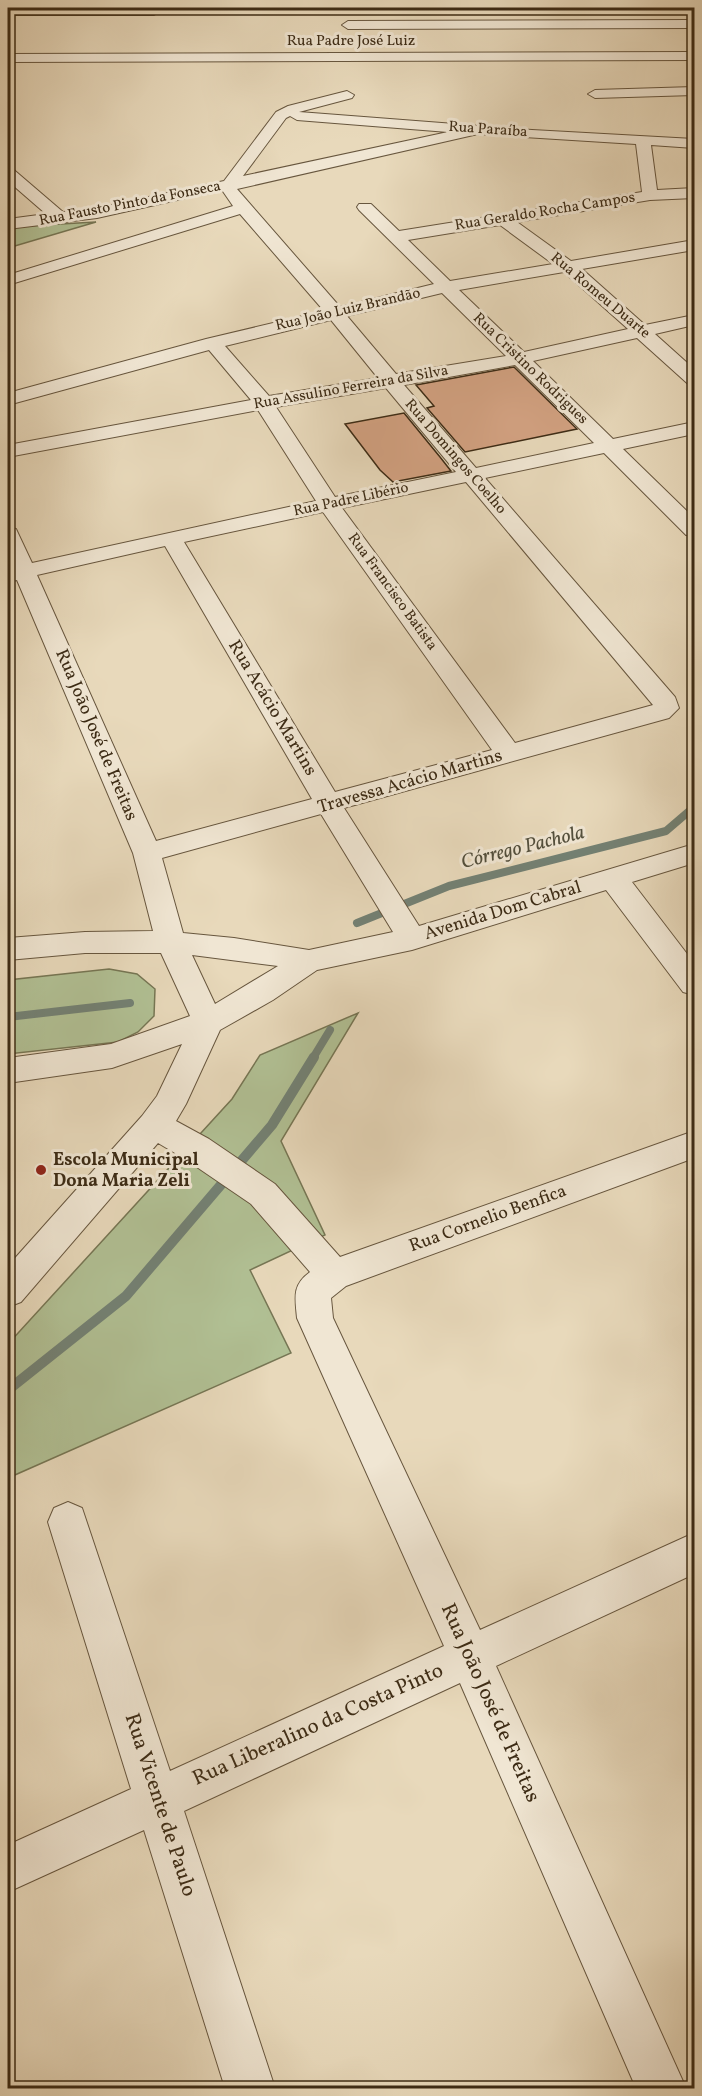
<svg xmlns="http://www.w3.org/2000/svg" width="702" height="2096" font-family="Vollkorn,serif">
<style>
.green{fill:#b1c094;stroke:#767654;stroke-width:1.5}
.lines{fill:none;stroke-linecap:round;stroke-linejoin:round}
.stream-far1{stroke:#738174;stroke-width:8}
.stream{stroke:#738174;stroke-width:10}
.building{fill:#d3a282;stroke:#3c2b15;stroke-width:1.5}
.minor-casing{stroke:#67563e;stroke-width:2}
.minor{fill:#f0e6d3;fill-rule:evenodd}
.poi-dot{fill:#8f2418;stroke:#f0e6d3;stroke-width:2}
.labels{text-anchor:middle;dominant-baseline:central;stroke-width:6;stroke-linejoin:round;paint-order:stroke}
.far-street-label{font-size:15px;fill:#3c2b15;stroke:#f0e6d3}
.street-label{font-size:18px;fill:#3c2b15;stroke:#f0e6d3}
.poi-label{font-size:18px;font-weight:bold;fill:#3c2b15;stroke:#f0e6d3;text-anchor:start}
.water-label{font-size:20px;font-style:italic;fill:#534f3c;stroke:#f0e6d3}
.near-street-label{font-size:21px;fill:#3c2b15;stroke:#f0e6d3}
</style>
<rect width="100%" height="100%" fill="#e8d9bb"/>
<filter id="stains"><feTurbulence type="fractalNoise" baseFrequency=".00333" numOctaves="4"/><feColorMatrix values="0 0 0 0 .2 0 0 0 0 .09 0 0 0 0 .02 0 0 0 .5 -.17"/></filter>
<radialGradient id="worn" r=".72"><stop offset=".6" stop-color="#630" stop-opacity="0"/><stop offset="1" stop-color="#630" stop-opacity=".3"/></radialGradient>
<g class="green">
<polygon points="96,222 8,248 8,227"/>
<polygon points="109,969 137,974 155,989 154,1016 138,1032 118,1042 8,1054 8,980"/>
<polygon points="358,1013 281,1141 325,1235 250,1270 291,1353 8,1478 8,1344 232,1099 260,1055"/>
</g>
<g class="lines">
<g class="stream-far1">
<polyline points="357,923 449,886 666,831 694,807"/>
<polyline points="8,1017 130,1003"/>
<polyline points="313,1058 330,1030"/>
</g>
<polyline class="stream" points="8,1390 126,1296 272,1125 314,1057"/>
</g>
<g class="building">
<polygon points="514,367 577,429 465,452 427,408 434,406 416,385"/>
<polygon points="404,413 440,457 451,471 393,482 380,470 345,424"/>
</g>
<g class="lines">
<g class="minor-casing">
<g id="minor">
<polygon points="8,8 155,8 160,11 154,15 8,15"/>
<polygon points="694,20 694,28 348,29 342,25 348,21"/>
<polygon points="694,52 694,60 8,62 8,54"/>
<polygon points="694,87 694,95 595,98 588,94 595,90"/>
<path d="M347,91l7,4 -2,3 -53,14 233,18 162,9v9l-43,-3 6,45 37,-2v10l-44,2 -133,22 54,39 123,-21v10l-112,19 63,56 49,-10v10l-39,9 39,35v16l-7,-2 -50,-45 -104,23 80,78 81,-17v12l-71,15 71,69v18l-8,-1 -82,-82 -119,25 190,219 4,11 -10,10 -325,90 75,118 275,-82v19l-62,19 62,81v32l-11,-3 -77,-102 -194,60 -95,20 -44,30 -53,30 -34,74 -10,17 33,18 66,45 65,73 354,-126v27l-348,128 -15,12 2,20 147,312 214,-97v41l-198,92 190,422h-50l-176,-405 -276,128 91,277h-50l-81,-258 -136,62v-47l123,-56 -83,-267 6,-14 14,-6 14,6 88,263 274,-125 -147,-328c-2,-21 -5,-33 13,-46l-59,-68 -66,-45 -27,-16 -137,159 -13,5v-41l134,-150 15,-20 25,-52 -70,24 -104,15v-25l103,-14 79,-28 -29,-63h-76l-77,7v-22l77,-6 68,-1 -20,-78 -116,-273 -9,2v-14l3,-1 -3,-8v-32l8,2 16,34 284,-62 -58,-91 -250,47v-12l243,-45 -42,-50 -201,55v-12l198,-54 118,-28 -84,-97 -232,71v-10l225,-69 -11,-16 -125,28 -89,11v-10l38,-5 -38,-33v-13l6,2 49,42 34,-4 127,-27 52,-69 12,-6zM290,116l7,4 151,12 -205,44 43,-58zM478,134l158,10 6,48 -243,39 -28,-27h-12l-2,3 2,3 75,74 -94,23 -103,-118zM500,225l53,39 -103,17 -42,-41zM564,272l64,57 -104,23 -65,-62zM442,293l64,63 -110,18 -49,-58zM331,320l47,58 -109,18 -44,-50zM515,365l79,78 -118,25 -72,-83zM386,388l70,84 -121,25 -59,-90zM466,482l187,223 -138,38 -173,-235zM323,512l169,238 -157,42 -151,-250zM165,546l147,253 -156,42 -119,-266zM321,814l72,118 -84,18 -75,-12 -51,-5 -21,-75zM192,955l86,11 -63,38z"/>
</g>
</g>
<use href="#minor" class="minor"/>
</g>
<circle class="poi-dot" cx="41" cy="1170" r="6"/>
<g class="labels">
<g class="far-street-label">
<text x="351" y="41">Rua Padre José Luiz</text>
<text transform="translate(488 130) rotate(4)">Rua Paraíba</text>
<text transform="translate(130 204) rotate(-11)">Rua Fausto Pinto da Fonseca</text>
<text transform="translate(545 212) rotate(-9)">Rua Geraldo Rocha Campos</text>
<text transform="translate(600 296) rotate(40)">Rua Romeu Duarte</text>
<text transform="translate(348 310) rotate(-13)">Rua João Luiz Brandão</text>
<text transform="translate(530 369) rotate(44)">Rua Cristino Rodrigues</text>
<text transform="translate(351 388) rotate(-10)">Rua Assulino Ferreira da Silva</text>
<text transform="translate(455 457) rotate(49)">Rua Domingos Coelho</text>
<text transform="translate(351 500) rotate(-12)">Rua Padre Libério</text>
<text transform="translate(392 592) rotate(54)">Rua Francisco Batista</text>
</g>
<g class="street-label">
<text transform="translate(272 708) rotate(59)">Rua Acácio Martins</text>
<text transform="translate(96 735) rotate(67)">Rua João José de Freitas</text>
<text transform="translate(410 782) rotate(-16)">Travessa Acácio Martins</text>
<text transform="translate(503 911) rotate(-17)">Avenida Dom Cabral</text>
<text transform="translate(488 1219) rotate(-20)">Rua Cornelio Benfica</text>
</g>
<g class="poi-label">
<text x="53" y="1160">Escola Municipal<tspan x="53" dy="21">Dona Maria Zeli</tspan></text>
</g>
<g class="water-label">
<text transform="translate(523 848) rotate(-14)">Córrego Pachola</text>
</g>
<g class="near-street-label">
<text transform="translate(490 1703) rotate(66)">Rua João José de Freitas</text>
<text transform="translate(318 1725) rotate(-24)">Rua Liberalino da Costa Pinto</text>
<text transform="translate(160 1805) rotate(72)">Rua Vicente de Paulo</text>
</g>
</g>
<rect width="702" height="2096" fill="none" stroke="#e8d9bb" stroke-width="30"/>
<rect x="9" y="9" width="684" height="2078" fill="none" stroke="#3c2b15" stroke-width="3"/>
<rect x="15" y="15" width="672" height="2066" fill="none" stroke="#3c2b15" stroke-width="1.5"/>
<rect width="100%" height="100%" filter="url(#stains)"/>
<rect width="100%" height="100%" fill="url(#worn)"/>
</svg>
